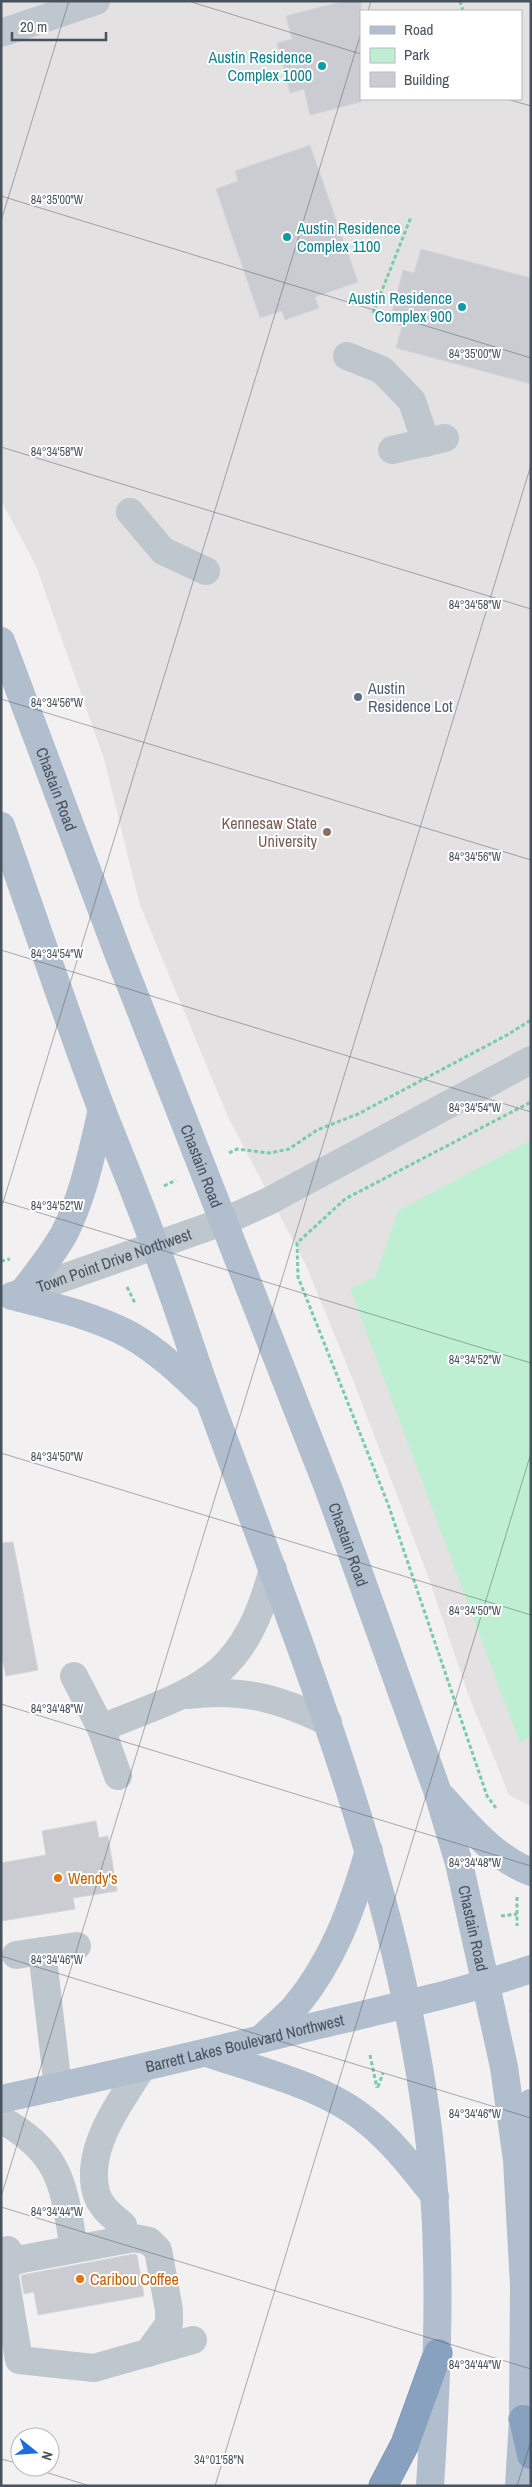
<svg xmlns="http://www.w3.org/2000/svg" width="532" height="2487" font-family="'Archivo Narrow',sans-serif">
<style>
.education{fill:#e3e1e2;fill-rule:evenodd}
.green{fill:#bfefd3}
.building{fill:#caccd2;stroke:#d4d6db}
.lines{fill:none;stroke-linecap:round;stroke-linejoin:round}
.highway-casing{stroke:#738caa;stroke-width:29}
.path{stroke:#77cda5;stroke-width:3;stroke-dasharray:4 2.5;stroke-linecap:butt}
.minor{stroke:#bec7ce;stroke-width:28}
.major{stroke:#b0bece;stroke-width:28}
.highway{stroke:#88a1be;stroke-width:28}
.ticks{fill:none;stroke:#48525d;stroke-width:1;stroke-opacity:0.45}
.culture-dot{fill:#0f9aa8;stroke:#fff;stroke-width:2}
.service-dot{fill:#5c6f8a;stroke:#fff;stroke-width:2}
.education-dot{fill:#8d6e63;stroke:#fff;stroke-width:2}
.food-dot{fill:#e8710a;stroke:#fff;stroke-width:2}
.labels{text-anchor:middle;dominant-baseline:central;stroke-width:4;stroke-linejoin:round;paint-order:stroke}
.culture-label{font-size:16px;fill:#0d838f;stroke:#fff;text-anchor:end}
.service-label{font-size:16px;fill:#4e5e75;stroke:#fff;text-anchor:start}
.street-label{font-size:16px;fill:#48525d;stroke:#fff}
.education-label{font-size:16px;fill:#785e54;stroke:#fff;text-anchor:end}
.food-label{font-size:16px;fill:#c56008;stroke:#fff;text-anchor:start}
.ticks-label{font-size:12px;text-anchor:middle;fill:#48525d;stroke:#fff;stroke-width:4;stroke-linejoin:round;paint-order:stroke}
</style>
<rect width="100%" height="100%" fill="#f2f0f0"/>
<path class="education" d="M1,1h530v1805l-22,-11 -41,-101 -40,-118 -75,-196 -47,-115 -78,-148 -88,-212 -36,-146 -68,-193 -35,-66zM361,11h160v88h-160z"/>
<polygon class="green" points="531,1140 531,1736 520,1743 350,1288 375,1278 398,1211"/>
<g class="building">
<polygon points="344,1 361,1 361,102 310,115 304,89 290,93 277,43 292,39 286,16"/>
<polygon points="310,145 358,282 315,297 319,308 285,320 282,311 260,318 216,189 238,181 235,171"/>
<polygon points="421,249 531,278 531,384 396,348 402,326 389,323 403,270 414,273"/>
<polygon points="13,1542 38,1670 6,1676 1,1653 1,1543"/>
<polygon points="96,1821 99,1838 108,1836 117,1891 73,1898 75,1909 1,1921 1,1863 46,1855 42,1831"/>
<polygon points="134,2254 137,2255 144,2296 38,2315 34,2292 24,2294 21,2276 22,2275"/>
</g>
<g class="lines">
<g class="highway-casing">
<g id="highway">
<polyline points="523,2419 531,2455"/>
<polyline points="383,2486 405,2444 438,2353"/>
</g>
</g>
<g class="path">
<polyline points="460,1 463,11"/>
<polyline points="373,313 411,217"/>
<polyline points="229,1153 237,1149 269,1153 289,1149 317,1130 358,1114 507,1035 531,1020"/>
<polyline points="164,1186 176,1180"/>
<polyline points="1,1261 10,1259"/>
<polyline points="127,1287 135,1303"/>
<polyline points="496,1808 487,1796 388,1504 298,1277 297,1243 345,1199 531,1102"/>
<polyline points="517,1897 517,1926"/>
<polyline points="501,1916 517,1914"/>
<polyline points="531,2010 531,2012"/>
<polyline points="370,2055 377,2088"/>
<polyline points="378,2087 383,2073"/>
</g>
<g class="minor">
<polyline points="1,33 96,1"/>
<polyline points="347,356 382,370 412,401 426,443"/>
<polyline points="392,450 445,438"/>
<polyline points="130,512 163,551 206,571"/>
<path id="s1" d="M12,1296l213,-75 44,-20 262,-141"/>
<polyline points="74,1676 101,1728 118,1776"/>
<path d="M188,1695c55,-7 92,4 140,27"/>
<path d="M101,1728c99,-39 142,-47 172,-159"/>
<polyline points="42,1951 58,2087"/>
<polyline points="16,1955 77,1946"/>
<path d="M1,2119c55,32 62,59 71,118"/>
<path d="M123,2225c-11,-9 -23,-18 -27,-33 -11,-43 23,-89 46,-124"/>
<polyline points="8,2250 4,2271 19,2360 94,2368 193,2340"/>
<polyline points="4,2271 10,2264 17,2260 134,2238 149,2241 158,2250 169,2310 169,2324 148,2353"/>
</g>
<g class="major">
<path id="s2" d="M1,641l117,312 211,537 108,300 22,73 45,204 13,93 7,125 -1,134 -4,67"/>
<path d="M1,826c34,96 66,192 102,287 17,43 35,86 51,130 20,51 36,104 55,156 86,236 185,470 218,722 16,122 11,243 3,365"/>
<path d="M22,1293c15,-19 30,-38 42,-59 20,-39 28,-83 38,-124"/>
<path d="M12,1296c40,10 82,20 118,39 28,16 52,39 75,61"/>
<path d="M443,1798c25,28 52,60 88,74"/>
<path d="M261,2039c11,-11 24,-21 34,-32 39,-47 57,-99 74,-156"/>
<path d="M207,2053c52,18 119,33 161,69 26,21 46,48 67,74"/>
<path id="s3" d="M1,2099c107,-23 212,-48 318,-74 70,-17 143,-32 212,-56"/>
<polyline points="520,2146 531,2103"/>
</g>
<use href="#highway" class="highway"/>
</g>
<path class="ticks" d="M188,1l173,53M368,11l3,-10M507,99l24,7M1,196l530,162M1,221l68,-220M1,447l530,162M1,699l530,161M1,950l530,162M1,1201l530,162M1,1209l360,-1176M1,1453l530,162M1,1704l530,162M1,1956l530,162M1,2197l530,-1732M1,2207l530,162M1,2459l19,5M29,2467l61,19M215,2486l316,-1033M517,2486l14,-45"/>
<g class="culture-dot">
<circle cx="322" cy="66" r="5"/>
<circle cx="287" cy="237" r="5"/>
<circle cx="462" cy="307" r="5"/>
</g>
<circle class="service-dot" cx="358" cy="697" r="5"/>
<circle class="education-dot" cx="327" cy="832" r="5"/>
<g class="food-dot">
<circle cx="58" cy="1878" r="5"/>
<circle cx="80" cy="2279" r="5"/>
</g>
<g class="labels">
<g class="culture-label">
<text x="312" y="57">Austin Residence<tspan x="312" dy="18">Complex 1000</tspan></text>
<text x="297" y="228" text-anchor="start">Austin Residence<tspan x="297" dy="18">Complex 1100</tspan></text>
<text x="452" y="298">Austin Residence<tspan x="452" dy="18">Complex 900</tspan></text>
</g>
<g class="service-label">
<text x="368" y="688">Austin<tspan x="368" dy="18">Residence Lot</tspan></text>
</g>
<g class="street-label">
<text stroke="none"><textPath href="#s2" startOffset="158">Chastain Road</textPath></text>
<text stroke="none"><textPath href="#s2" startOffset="562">Chastain Road</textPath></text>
<text stroke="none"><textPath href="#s1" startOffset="108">Town Point Drive Northwest</textPath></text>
<text stroke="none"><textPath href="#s2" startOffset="968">Chastain Road</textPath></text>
<text stroke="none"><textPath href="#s2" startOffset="1372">Chastain Road</textPath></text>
<text stroke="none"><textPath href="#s3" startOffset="250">Barrett Lakes Boulevard Northwest</textPath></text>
</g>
<g class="education-label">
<text x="317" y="823">Kennesaw State<tspan x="317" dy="18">University</tspan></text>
</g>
<g class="food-label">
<text x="68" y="1878">Wendy's</text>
<text x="90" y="2279">Caribou Coffee</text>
</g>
</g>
<g class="ticks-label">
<text x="57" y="204">84°35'00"W</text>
<text x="475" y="358">84°35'00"W</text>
<text x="57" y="456">84°34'58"W</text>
<text x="475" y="609">84°34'58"W</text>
<text x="57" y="707">84°34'56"W</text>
<text x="475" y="861">84°34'56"W</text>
<text x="57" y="958">84°34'54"W</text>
<text x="475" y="1112">84°34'54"W</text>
<text x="57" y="1210">84°34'52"W</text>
<text x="475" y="1364">84°34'52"W</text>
<text x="57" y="1461">84°34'50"W</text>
<text x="475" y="1615">84°34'50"W</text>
<text x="57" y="1713">84°34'48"W</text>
<text x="475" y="1867">84°34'48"W</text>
<text x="57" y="1964">84°34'46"W</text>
<text x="475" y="2118">84°34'46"W</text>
<text x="57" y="2216">84°34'44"W</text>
<text x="475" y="2369">84°34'44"W</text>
<text x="219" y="2464">34°01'58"N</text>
</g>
<rect width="532" height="2487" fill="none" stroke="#48525d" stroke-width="5"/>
<rect x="360" y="10" width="162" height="90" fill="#ffffff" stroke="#b6babe"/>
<rect x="370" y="26" width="25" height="8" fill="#b0bece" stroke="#b6babe"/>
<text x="404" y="35" font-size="15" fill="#48525d">Road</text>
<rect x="370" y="48" width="25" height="15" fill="#bfefd3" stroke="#b6babe"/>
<text x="404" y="60" font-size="15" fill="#48525d">Park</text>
<rect x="370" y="72" width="25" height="15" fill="#caccd2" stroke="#b6babe"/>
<text x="404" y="85" font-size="15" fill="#48525d">Building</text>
<g transform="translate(35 2452) rotate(107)"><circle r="24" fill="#ffffff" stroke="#b6babe"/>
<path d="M0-4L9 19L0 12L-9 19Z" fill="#1b6de1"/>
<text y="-8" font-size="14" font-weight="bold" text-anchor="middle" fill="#48525d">N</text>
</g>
<path d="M12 32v8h94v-8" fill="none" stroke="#48525d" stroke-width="2.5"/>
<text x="20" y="32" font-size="15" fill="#48525d" stroke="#ffffff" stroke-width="4" paint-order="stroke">20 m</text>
</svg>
